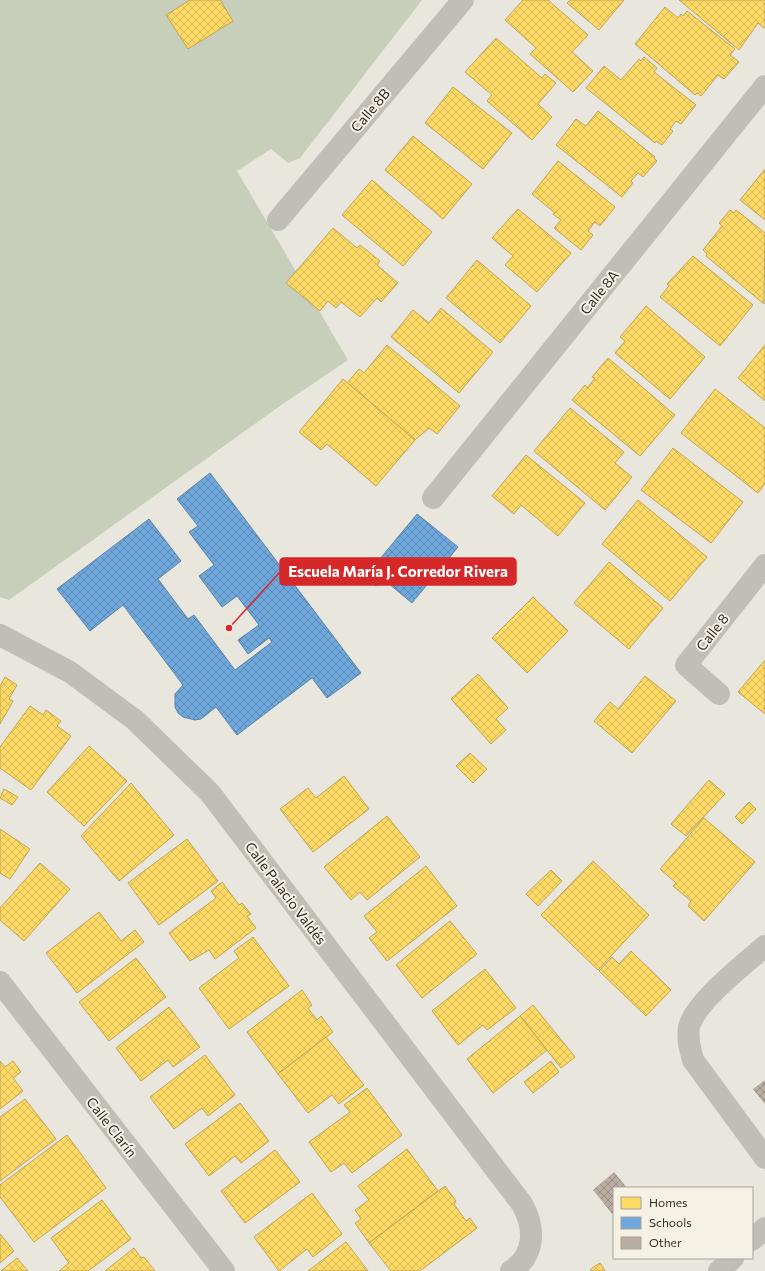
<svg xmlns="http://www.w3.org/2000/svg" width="765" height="1271" font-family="Commissioner,sans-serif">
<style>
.park{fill:#c7ceba}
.homes{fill:url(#homes-cross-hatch);stroke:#c1a553}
.schools{fill:url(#schools-cross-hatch);stroke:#5c83a6}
.building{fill:url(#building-cross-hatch)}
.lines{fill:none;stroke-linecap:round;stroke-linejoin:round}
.minor{stroke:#c1bdb7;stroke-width:22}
.labels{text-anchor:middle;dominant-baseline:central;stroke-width:4;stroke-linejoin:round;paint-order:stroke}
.street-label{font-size:14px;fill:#312c27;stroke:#f6f1e5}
.leader{fill:none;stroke:#d62828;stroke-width:1.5}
.callout-dot{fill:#d62828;stroke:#f6f1e5;stroke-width:1.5}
.callout{fill:#d62828;stroke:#d62828;stroke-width:1.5}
.callout-label{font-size:15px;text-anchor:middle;font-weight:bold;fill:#fff}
</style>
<defs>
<pattern id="homes-cross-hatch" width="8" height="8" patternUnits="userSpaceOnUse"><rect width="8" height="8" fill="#ffd966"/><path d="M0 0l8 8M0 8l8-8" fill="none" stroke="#dbba58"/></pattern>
<pattern id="schools-cross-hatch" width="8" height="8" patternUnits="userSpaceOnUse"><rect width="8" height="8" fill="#6fa8dc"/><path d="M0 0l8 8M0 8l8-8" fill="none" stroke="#5c89b2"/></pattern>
<pattern id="building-cross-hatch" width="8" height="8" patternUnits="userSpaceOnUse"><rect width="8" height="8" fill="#baada2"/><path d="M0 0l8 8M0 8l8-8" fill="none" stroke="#988d84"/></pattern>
</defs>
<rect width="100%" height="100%" fill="#e9e6de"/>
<polygon class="park" points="0,0 422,0 300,158 288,163 271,149 237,171 348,360 277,408 9,600 0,597"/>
<g class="homes">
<polygon points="190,0 220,0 233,21 188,49 166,15"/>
<polygon points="523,0 548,0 588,35 572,52 593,71 573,92 530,54 536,48 505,20"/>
<polygon points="570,0 624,0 599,30 567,3"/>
<polygon points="679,0 765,0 765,27 764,28 758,23 739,50"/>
<polygon points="665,7 678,18 681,14 683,16 687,11 735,49 730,55 739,62 724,79 718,75 701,96 697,93 695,95 635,44"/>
<polygon points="496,38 542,78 545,74 556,83 538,104 552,117 532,140 487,101 492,95 465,72"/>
<polygon points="644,57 657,68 654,72 696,105 681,124 676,121 670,129 673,131 662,145 656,141 655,143 586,88 604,66 621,80 639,59 641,61"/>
<polygon points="453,87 512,133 483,169 425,123"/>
<polygon points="598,111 655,157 654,158 657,161 643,177 638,173 631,181 633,183 622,197 556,145 576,119 586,126"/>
<polygon points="413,136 472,184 443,219 385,170"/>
<polygon points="558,161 615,207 600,226 595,222 588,231 593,235 581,250 554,228 561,220 553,214 555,213 532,194"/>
<polygon points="765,169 765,220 740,200"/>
<polygon points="372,180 432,232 403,266 342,215"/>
<polygon points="518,209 571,253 537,292 505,265 513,256 492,238"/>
<polygon points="730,210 734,213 736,210 765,233 764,304 706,256 707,254 703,250 722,226 719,223"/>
<polygon points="333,228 357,248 360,245 380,261 377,265 398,283 381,302 377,298 360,317 341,302 336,308 328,301 320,311 286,283"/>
<polygon points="693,256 753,305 720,346 660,297 669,286 667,284"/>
<polygon points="477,260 531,306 500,343 446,298"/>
<polygon points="646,306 705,357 670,399 615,353 625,341 620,337"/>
<polygon points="441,308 493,352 459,393 391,337 413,310 429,323"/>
<polygon points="387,345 460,406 437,434 429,428 415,440 347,383 359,369 364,373"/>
<polygon points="765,345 765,401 738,378"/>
<polygon points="608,358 675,415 640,456 572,400 585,385 587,388 595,378 592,377"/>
<polygon points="343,379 415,440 376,486 327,444 321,450 299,432"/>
<polygon points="715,389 765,428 765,483 758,493 681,433"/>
<polygon points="570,408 624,452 615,463 632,477 605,510 534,451"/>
<polygon points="673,448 743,502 711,543 641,490"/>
<polygon points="526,455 585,503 558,536 521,505 514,514 492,496"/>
<polygon points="638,500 707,557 670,601 602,544"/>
<polygon points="609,562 663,608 629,649 574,603"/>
<polygon points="533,597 568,631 527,673 492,638"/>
<polygon points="765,660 765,714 738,692"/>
<polygon points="478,674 508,708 496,719 506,730 491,744 451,699"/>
<polygon points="645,676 676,701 632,753 594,721 610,702 618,709"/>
<polygon points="5,677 17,685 9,699 13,701 0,724 0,686"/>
<polygon points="30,706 43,715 46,710 61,721 57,726 71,736 31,790 0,768 0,747"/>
<polygon points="89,746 127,781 84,826 47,792"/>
<polygon points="470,753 487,769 473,783 456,766"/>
<polygon points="344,776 369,809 313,852 280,809 308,788 316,798"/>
<polygon points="709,780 725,794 686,836 671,824"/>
<polygon points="131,783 174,835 119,881 81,836"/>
<polygon points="4,789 18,797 12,805 0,798"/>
<polygon points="749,802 756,809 742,824 735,817"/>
<polygon points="387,816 420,857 367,900 360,892 351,900 324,867"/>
<polygon points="704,818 755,862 704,921 688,906 691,901 673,886 676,883 660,869"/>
<polygon points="0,829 30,849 10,879 0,873"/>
<polygon points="187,839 218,881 159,925 128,883"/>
<polygon points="593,861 649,915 598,970 541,915"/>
<polygon points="40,863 70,889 24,941 0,920 0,908"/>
<polygon points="426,866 457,906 387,961 369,938 377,932 364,916"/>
<polygon points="551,870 562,881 538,906 526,894"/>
<polygon points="222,882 239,905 242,903 251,914 247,916 256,928 215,959 209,950 190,961 169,933 216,898 211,891"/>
<polygon points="99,912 121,941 135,930 144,942 77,993 46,953"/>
<polygon points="450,921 477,954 422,998 396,965"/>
<polygon points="253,937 289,986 229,1029 199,988 239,958 234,951"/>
<polygon points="631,951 671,990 646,1016 599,971 612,957 619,964"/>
<polygon points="136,958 166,997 109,1041 79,1002"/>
<polygon points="485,969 516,1008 487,1030 483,1025 458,1045 432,1011"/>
<polygon points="302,990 312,1005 308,1008 317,1020 321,1016 333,1032 278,1074 247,1032"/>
<polygon points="533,1005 575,1057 561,1068 520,1016"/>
<polygon points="169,1007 200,1047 173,1067 168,1060 141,1081 116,1048"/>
<polygon points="520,1016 547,1050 493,1093 467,1059"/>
<polygon points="326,1037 364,1085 339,1104 332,1095 308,1113 278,1074"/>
<polygon points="205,1055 235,1095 208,1116 202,1108 174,1129 150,1097"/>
<polygon points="0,1061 5,1067 13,1061 21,1072 13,1078 23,1091 0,1109"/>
<polygon points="551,1061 559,1072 533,1093 524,1082"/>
<polygon points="367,1088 402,1135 352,1173 344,1163 331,1172 309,1142 350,1112 344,1105"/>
<polygon points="25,1099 56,1139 0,1181 0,1117"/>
<polygon points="240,1103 269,1141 241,1163 235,1156 209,1176 185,1144"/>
<polygon points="67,1135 106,1188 34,1242 0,1197 0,1185"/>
<polygon points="407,1149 438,1191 369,1243 355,1223 361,1219 355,1210 369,1200 358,1186"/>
<polygon points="275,1150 300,1182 245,1223 221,1191"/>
<polygon points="445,1186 456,1201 454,1204 466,1221 470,1218 477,1228 420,1271 391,1271 369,1243"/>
<polygon points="312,1193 342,1234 313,1257 307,1249 279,1271 254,1237"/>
<polygon points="102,1200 131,1239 88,1271 59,1271 69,1263 51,1238"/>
<polygon points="0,1234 14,1251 0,1263"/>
<polygon points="346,1242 368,1271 308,1271"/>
<polygon points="134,1248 141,1258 144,1257 155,1271 105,1271"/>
<polygon points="17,1258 28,1271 1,1271"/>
<polygon points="600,1263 605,1271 590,1271 592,1268"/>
</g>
<g class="schools">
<polygon points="210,473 361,673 327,698 312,678 237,735 216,707 201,719 195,720 183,717 178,713 175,707 175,694 183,685 123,605 90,631 57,589 149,519 181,561 158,579 188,619 194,615 235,670 272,642 269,638 248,654 238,640 259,625 237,596 222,607 199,576 214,565 189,532 198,526 177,499"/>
<polygon points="417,514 458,547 412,603 382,578 376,586 365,577"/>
</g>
<g class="building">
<polygon points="765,1080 765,1104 753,1089"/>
<polygon points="614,1172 627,1188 614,1188 614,1216 593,1190"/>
</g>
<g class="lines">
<g class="minor">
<polyline points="278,220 463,0"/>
<polyline points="433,498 765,86"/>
<path d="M0,635l70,37 65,48 75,73 312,411c13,23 14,51 -11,67"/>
<polyline points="719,694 686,665 765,565"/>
<path d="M765,946c-20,18 -70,56 -76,81 -2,11 1,22 4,33l72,98"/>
<polyline points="0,982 224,1271"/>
<polyline points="752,1240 765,1228"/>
<polyline points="719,1271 733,1258"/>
</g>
</g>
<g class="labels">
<g class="street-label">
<text transform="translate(370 110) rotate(-50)">Calle 8B</text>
<text transform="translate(599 292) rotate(-51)">Calle 8A</text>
<text transform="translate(712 632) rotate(-52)">Calle 8</text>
<text transform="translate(286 893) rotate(53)">Calle Palacio Valdés</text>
<text transform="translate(112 1127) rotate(52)">Calle Clarín</text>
</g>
</g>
<path class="leader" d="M229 628L280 572"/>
<circle class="callout-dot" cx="229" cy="628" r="4"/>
<rect class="callout" x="280" y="558" width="236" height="27" rx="4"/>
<g class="callout-label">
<text x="398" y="577">Escuela María J. Corredor Rivera</text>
</g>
<rect x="613" y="1187" width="140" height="72" fill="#f6f1e5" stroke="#a7a299"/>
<rect x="621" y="1197" width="20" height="12" fill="#ffd966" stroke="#a7a299"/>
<text x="649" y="1207" font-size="12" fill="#312c27">Homes</text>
<rect x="621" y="1217" width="20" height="12" fill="#6fa8dc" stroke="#a7a299"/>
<text x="649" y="1227" font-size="12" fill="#312c27">Schools</text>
<rect x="621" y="1237" width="20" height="12" fill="#baada2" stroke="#a7a299"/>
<text x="649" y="1247" font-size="12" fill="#312c27">Other</text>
</svg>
